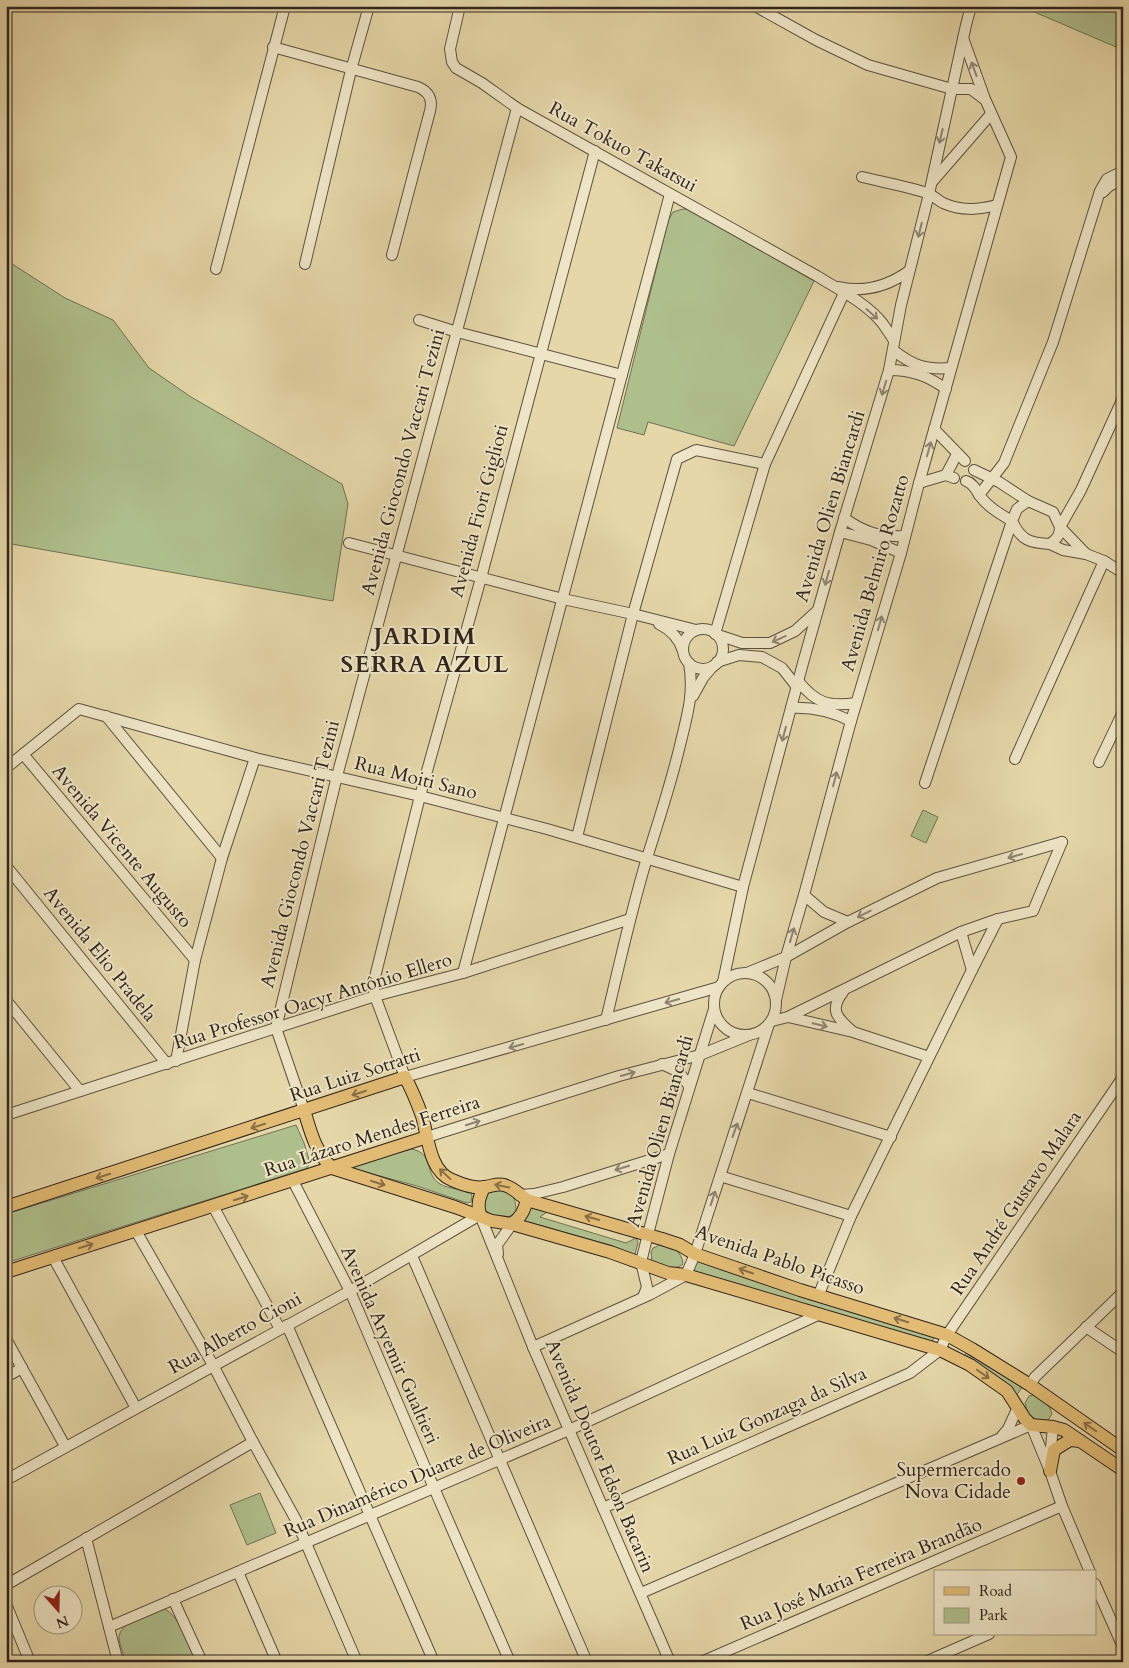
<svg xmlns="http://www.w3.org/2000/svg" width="1129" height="1668" font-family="Cardo,serif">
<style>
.green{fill:#afbf8c;stroke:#707254}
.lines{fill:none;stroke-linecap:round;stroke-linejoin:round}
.minor-casing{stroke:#5d5240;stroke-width:12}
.major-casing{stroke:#30251d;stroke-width:14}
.minor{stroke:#eee5c6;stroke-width:10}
.major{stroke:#e2bc74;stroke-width:12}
.oneway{stroke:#8f8572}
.oneway2{stroke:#897048}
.poi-dot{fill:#8f2418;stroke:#eee5c6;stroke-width:2}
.labels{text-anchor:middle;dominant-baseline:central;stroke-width:4;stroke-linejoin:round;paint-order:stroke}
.street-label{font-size:19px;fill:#30251d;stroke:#eee5c6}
.poi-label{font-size:19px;fill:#30251d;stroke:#eee5c6;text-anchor:end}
.district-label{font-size:24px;font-weight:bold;letter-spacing:1px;fill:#30251d;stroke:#eee5c6}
</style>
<rect width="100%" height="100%" fill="#e5d7a8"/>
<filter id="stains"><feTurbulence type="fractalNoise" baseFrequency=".004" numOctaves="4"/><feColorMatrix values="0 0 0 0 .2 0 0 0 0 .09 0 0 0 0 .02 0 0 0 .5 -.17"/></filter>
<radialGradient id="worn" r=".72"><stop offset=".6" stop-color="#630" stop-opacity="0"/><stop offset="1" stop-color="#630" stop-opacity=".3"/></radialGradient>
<g class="green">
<polygon points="1019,6 1123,6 1123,50 1025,8"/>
<polygon points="683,209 690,210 814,281 734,446 648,422 644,435 617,428 668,221 673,212"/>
<polygon points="6,260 65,298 113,320 149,368 191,397 342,484 348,504 333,601 6,543"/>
<polygon points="923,810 938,817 926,843 911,836"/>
<polygon points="296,1125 304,1143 310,1163 306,1169 6,1263 6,1214"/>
<path d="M411,1149c24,4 12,24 29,35 9,5 21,5 31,8l1,4 -1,6 -4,1 -50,-17 -63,-17v-4z"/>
<path d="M496,1189c15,2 20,7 20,22 -10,12 -24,8 -32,-3l1,-14z"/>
<polygon points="529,1206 547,1212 540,1217 626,1243 636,1238 638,1242 635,1255 613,1246 525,1221"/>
<path d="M660,1245c12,1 22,6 23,19 -10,8 -21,3 -31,-3l-1,-9 2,-4z"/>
<polygon points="696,1260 934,1337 933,1340 930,1341 691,1271"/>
<polygon points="966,1353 1022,1387 1017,1395 1012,1389 964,1356"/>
<path d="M1033,1395c9,2 17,10 19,19l-4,6c-12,3 -21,-5 -23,-17l4,-7z"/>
<polygon points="260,1493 276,1533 247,1545 230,1505"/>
<path d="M162,1608c17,5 27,38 34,54h-71c-1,-8 -5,-16 -6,-23 -1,-17 30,-25 43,-31z"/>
</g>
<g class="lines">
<g class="minor-casing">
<g id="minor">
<path d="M460,6l-10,43 2,13 4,6 26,15 35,25 300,168c22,14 50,27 66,48 4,6 8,11 11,17"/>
<polyline points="755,6 816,40 868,65 952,89 971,89 984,99"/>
<path d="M273,47l145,40c11,5 15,12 12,24l-38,144"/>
<polyline points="595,151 481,578 420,796 373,985 375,996 405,1077 719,987"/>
<path d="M862,177c21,5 44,9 65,16 6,2 10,7 16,10 18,8 35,7 54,2"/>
<polyline points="932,182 991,114"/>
<path d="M1103,192c6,-7 11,-10 20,-9"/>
<polyline points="305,264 351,70 369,6"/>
<polyline points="216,269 285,6"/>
<path d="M839,287c26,6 49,-1 70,-16"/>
<polyline points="419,320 457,332 622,375"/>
<path d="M893,350c20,16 33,20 58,18"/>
<path d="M889,370c23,0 39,6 57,19"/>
<polyline points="934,429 965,461"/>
<polyline points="974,470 999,482 1028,501"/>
<polyline points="946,475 957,454"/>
<polyline points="919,483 946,475 954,478"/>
<polyline points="979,495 1004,463 1053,342 1100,191 1107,179 1123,171"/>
<path d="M844,518c21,15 36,19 61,18"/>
<polyline points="840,532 871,540 901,553"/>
<polyline points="349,543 563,599 633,614 696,630"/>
<polyline points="1050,544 1063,550 1086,554 1104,561 1123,573"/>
<path d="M1086,554l-26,-27 -7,-15 -25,-11 -11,8 -5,12c9,19 17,22 38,23 7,-5 10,-9 10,-17l21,-37 42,-92"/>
<polyline points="817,611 795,631 770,643 742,643 715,634 765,464 844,293"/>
<path d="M659,624c12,6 20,14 24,27"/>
<circle cx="703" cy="649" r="20"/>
<polyline points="717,662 739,655 762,657 782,668 797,687"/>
<path d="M798,681c18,22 30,26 58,22"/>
<polyline points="693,696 703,678 713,666"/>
<path d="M791,708c22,-1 40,3 60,13"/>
<polyline points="106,716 222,858"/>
<polyline points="23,754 195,960"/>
<polyline points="1015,759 1104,561"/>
<polyline points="1099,762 1123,712"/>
<polyline points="6,768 79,709 255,758 420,796 547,829 743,887"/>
<path d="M925,783l87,-262c-12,-7 -24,-14 -32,-25 -4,-6 -7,-13 -14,-15"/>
<polyline points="577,837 633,614 677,459 696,450 765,464"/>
<polyline points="6,866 167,1064"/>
<polyline points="804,895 824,912 848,922"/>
<polyline points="961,932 972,970"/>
<polyline points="463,973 670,194"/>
<polyline points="747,973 786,957 848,922 937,878 1062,842"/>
<circle cx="745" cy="1004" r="31"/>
<polyline points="723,982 743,887 803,663 840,532 889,370 901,305 929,194 966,25 971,6"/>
<path d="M843,992c-14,18 -6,26 9,39"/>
<polyline points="6,1000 80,1091"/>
<polyline points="776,1000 786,957 804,895 851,721 901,553 919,483 1011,157 985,99 963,38"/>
<polyline points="788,1017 853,1032 929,1057"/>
<path d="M606,1020c13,-54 25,-109 41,-162 12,-39 25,-77 34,-117 7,-28 13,-49 8,-78"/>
<polyline points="772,1021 788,1017 961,932 998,919 1033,911 1062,842"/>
<polyline points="176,1061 195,960 222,858 255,758"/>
<polyline points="662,1064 679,1072 689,1086"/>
<polyline points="748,1093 891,1137"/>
<polyline points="304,1110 276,1028 337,776 517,108"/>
<polyline points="6,1115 375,996 463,973 630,919"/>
<polyline points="427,1137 619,1076 700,1055 749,1035"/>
<polyline points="720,1176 851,1216"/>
<polyline points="293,1181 350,1291 434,1488 510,1662"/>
<polyline points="519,1195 534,1194 563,1187 669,1154"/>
<polyline points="213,1206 280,1329"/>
<polyline points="136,1231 213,1365 253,1442 296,1520 357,1662"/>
<polyline points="498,1254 497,1245 512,1224"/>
<polyline points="412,1256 587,1662"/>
<polyline points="53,1257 136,1408"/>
<polyline points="819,1294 851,1216 972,970 998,919"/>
<polyline points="643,1297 647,1287 641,1262 648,1234 669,1154 714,1009"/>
<polyline points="287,1325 434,1662"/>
<polyline points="1086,1327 1123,1352"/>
<polyline points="6,1339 65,1446"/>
<polyline points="533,1347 649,1295 686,1275 695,1254 769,1024"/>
<polyline points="6,1377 22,1368"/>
<polyline points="1030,1385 1035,1377 1123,1292"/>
<polyline points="1002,1436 1008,1429 1018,1407"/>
<polyline points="1050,1457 1053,1427"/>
<polyline points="6,1480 350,1291 480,1215 533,1347 670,1662"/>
<polyline points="603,1508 910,1373 940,1350 947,1335 1123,1077"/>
<polyline points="86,1538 118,1662"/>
<polyline points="238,1572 277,1662"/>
<polyline points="1095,1584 1123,1647"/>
<polyline points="6,1585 253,1442"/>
<polyline points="641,1593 1031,1425 1050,1471 1062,1506 1090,1572"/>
<polyline points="173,1599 202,1662"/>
<polyline points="6,1604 30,1662"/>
<polyline points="109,1627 569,1430 820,1314"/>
<polyline points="701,1662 1062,1506"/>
<polyline points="925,1662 989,1634"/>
</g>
</g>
<g class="major-casing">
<g id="major">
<path d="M304,1110c7,23 11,41 28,58l123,39 37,14 20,3 98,28 58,21 18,2 254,75 30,15 37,26 18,28 6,6 22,2 11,3 59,40"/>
<path d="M6,1207l399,-130c7,13 12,25 17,39 6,20 7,55 30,64 9,4 23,9 33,7 7,-1 13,-4 19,-2 9,2 16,10 23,15l135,39 18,6 15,9 105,36 147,45 25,14 58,36 93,65"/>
<path d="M480,1215c-3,-11 -1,-17 4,-28"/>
<path d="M512,1224c9,-7 12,-13 15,-24"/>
<polyline points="6,1272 427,1137"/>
<polyline points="1050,1471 1054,1450 1070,1440 1080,1441"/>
</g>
</g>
<use href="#minor" class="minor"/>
<use href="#major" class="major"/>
</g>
<defs><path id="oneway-shaft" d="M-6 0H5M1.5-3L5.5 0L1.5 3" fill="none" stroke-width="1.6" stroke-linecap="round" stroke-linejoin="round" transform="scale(1.25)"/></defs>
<g class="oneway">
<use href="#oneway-shaft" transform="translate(974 69) rotate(-110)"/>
<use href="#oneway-shaft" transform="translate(941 136) rotate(103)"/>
<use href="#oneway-shaft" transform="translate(920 230) rotate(104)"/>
<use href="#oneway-shaft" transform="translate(872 314) rotate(42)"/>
<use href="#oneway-shaft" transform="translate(884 388) rotate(107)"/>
<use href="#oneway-shaft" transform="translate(929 449) rotate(-74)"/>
<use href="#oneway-shaft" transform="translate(827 578) rotate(106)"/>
<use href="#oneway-shaft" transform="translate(880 623) rotate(-74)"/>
<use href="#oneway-shaft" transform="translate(779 639) rotate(156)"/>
<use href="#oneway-shaft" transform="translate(784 734) rotate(105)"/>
<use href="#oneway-shaft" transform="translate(835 779) rotate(-75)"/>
<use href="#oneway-shaft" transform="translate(1015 856) rotate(164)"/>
<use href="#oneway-shaft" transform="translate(864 914) rotate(153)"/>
<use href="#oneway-shaft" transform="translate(792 935) rotate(-74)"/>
<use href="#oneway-shaft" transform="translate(672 1001) rotate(164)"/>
<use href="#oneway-shaft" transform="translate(820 1025) rotate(13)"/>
<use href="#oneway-shaft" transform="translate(516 1046) rotate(164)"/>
<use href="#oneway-shaft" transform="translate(628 1074) rotate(-16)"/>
<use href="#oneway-shaft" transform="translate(473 1123) rotate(-18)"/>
<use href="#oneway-shaft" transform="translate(735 1130) rotate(-70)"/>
<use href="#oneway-shaft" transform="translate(622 1168) rotate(163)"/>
<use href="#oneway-shaft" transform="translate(713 1198) rotate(-72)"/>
</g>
<g class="oneway2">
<use href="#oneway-shaft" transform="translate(359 1093) rotate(162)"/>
<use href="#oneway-shaft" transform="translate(258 1126) rotate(162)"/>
<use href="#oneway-shaft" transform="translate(445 1174) rotate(-137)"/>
<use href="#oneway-shaft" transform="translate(103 1176) rotate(162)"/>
<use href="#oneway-shaft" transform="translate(378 1183) rotate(18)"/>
<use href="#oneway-shaft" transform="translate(502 1186) rotate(-169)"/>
<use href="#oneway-shaft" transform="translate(241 1198) rotate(-17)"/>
<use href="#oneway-shaft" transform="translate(592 1218) rotate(-164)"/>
<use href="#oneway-shaft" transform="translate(86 1246) rotate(-18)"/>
<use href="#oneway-shaft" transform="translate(746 1271) rotate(-161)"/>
<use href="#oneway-shaft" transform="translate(901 1320) rotate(-163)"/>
<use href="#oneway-shaft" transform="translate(983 1374) rotate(35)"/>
<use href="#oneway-shaft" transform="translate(1090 1427) rotate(-145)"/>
</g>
<circle class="poi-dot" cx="1021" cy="1481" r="5"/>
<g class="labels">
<g class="street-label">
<text transform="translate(623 147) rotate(29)">Rua Tokuo Takatsui</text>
<text transform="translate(403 462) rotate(-75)">Avenida Giocondo Vaccari Tezini</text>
<text transform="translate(830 506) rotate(-73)">Avenida Olien Biancardi</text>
<text transform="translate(479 511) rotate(-75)">Avenida Fiori Giglioti</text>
<text transform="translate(875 573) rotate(-74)">Avenida Belmiro Rozatto</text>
<text transform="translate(416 778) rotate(14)">Rua Moiti Sano</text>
<text transform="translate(122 846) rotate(50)">Avenida Vicente Augusto</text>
<text transform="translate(300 854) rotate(-76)">Avenida Giocondo Vaccari Tezini</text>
<text transform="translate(100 954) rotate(51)">Avenida Elio Pradela</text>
<text transform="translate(313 1001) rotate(-17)">Rua Professor Oacyr Antônio Ellero</text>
<text transform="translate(355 1075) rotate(-18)">Rua Luiz Sotratti</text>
<text transform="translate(660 1131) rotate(-74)">Avenida Olien Biancardi</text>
<text transform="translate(372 1136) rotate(-18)">Rua Lázaro Mendes Ferreira</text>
<text transform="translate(1016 1203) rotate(-56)">Rua André Gustavo Malara</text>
<text transform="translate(780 1260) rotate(19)">Avenida Pablo Picasso</text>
<text transform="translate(235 1333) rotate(-29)">Rua Alberto Cioni</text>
<text transform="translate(390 1345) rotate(66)">Avenida Aryemir Gualtieri</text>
<text transform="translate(767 1416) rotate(-24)">Rua Luiz Gonzaga da Silva</text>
<text transform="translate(600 1456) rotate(67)">Avenida Doutor Edson Bacarin</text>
<text transform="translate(417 1476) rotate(-23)">Rua Dinamérico Duarte de Oliveira</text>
<text transform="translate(861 1574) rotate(-23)">Rua José Maria Ferreira Brandão</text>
</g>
<g class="poi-label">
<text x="1011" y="1470">Supermercado<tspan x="1011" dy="22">Nova Cidade</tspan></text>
</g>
<g class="district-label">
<text x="425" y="636">JARDIM<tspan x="425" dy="28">SERRA AZUL</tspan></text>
</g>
</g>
<rect width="1129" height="1668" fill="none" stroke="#e5d7a8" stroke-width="25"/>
<rect x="8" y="8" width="1114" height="1653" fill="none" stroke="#30251d" stroke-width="2.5"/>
<rect x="12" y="12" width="1104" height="1643" fill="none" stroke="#30251d"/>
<rect x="934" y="1570" width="162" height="65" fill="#eee5c6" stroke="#a29882"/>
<rect x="944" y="1587" width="25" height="8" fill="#e2bc74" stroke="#a29882"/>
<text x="979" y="1596" font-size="15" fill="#30251d">Road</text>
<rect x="944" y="1608" width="25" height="15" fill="#afbf8c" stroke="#a29882"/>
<text x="979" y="1620" font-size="15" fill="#30251d">Park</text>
<g transform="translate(58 1610) rotate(160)"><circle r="24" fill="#eee5c6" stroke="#a29882"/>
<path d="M0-4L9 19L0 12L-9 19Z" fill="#8f2418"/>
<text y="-8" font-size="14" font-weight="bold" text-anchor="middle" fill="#30251d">N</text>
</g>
<rect width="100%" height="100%" filter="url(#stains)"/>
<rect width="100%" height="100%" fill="url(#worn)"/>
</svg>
